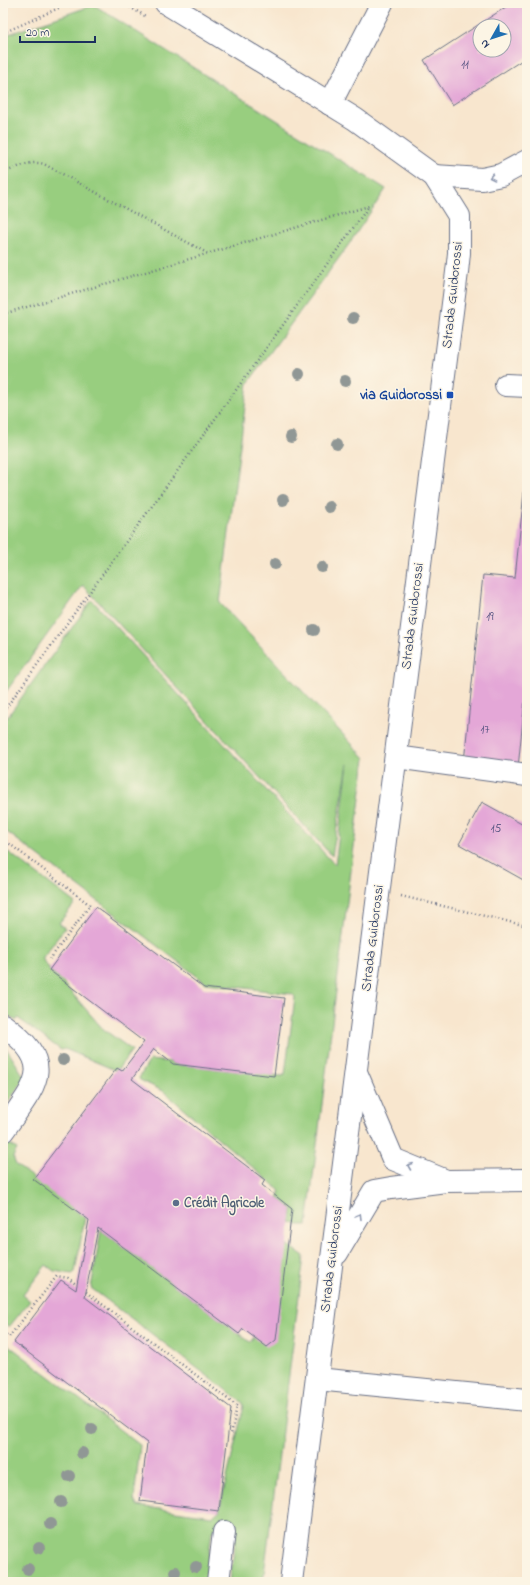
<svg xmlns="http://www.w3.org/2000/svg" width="530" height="1585" font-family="'Indie Flower',sans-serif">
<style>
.green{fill:#98ce7f;stroke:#5a7e6e}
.building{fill:#e4a7d7;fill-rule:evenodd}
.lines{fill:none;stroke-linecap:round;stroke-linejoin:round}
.minor-casing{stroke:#686f85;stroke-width:24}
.path{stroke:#686f85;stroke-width:2.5;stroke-dasharray:1 3;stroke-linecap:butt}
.minor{stroke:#fff;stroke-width:22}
.tree{fill:#909795}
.oneway{stroke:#8d97ae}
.transit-dot{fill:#1a4fb4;stroke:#fcf5e5;stroke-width:1.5}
.service-dot{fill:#5c6f8a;stroke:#fcf5e5;stroke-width:1.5}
.labels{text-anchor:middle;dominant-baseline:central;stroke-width:3;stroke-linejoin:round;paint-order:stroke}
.number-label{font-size:12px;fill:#4d4d7c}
.street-label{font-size:14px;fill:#1b2f5e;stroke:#fcf5e5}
.transit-label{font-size:14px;font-weight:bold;fill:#164399;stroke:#fcf5e5;text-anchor:end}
.service-label{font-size:14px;font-weight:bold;fill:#4e5e75;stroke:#fcf5e5;text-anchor:start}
</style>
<rect width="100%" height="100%" fill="#fcf5e5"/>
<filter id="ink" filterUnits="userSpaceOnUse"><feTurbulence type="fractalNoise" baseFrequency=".025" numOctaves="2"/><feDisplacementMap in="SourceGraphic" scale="8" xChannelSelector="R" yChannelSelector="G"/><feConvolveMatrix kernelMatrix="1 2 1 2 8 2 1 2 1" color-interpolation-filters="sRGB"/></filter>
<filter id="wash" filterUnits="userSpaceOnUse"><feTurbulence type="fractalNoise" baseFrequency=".012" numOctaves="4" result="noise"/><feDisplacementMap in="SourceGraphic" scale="16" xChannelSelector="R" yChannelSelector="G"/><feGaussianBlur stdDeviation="0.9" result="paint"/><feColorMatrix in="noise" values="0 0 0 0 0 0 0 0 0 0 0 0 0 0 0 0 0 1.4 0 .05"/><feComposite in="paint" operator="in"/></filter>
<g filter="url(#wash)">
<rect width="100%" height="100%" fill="#f8e6ce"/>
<g class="green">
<polygon points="94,5 386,189 349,244 248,383 220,603 365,758 307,1225 298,1225 290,1222 292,1209 278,1198 280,1193 279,1190 163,1091 140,1080 139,1078 150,1060 170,1062 173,1064 282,1076 285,1074 295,997 292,994 206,983 3,829 3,723 92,600 335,865 348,764 332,856 83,585 3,696 3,36"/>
<polygon points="3,848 75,903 59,923 65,928 43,957 43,960 49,969 49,970 57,976 103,1029 132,1050 118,1069 117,1068 115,1070 65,1049 61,1050 18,1018 16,1021 3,1011"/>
<polygon points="3,1043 25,1078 3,1109"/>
<polygon points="8,1143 17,1149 13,1157 16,1165 85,1217 75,1272 72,1274 54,1271 46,1265 23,1295 30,1301 9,1327 3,1322 3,1150"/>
<polygon points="101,1230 250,1342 254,1337 287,1244 304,1256 263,1582 230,1582 236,1534 212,1531 205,1582 3,1582 3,1341 140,1445 134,1500 137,1506 213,1516 219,1511 244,1406 242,1402 91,1288"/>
</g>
<g id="blocks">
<g class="building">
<path d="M512,3h15v54l-75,48 -28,-45zM480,26h24v24h-24z"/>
<polygon points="524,492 527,492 527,679 518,768 464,762 483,575 515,578"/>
<polygon points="482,802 527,827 527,882 459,844"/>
<polygon points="96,907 204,988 284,998 274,1076 173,1064 154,1049 132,1079 265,1180 262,1185 292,1209 276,1340 267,1347 243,1329 239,1334 98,1228 85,1297 231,1408 219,1511 140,1501 147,1443 14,1342 61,1280 76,1290 89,1220 33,1179 117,1068 122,1071 144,1042 49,970"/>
</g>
</g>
</g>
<g filter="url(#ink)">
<use href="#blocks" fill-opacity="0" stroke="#686f85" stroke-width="1"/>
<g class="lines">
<g class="minor-casing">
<g id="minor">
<polyline points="166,3 355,119 434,176 459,216 459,253 457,272 291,1582"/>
<polyline points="330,104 382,3"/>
<polyline points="434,176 482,179 501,175 527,161"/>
<polyline points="506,385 527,386"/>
<polyline points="396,757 527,775"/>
<path d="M3,1025c56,40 32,60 0,106"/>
<polyline points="356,1072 393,1159 444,1180"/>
<polyline points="337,1253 374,1191 391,1188 446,1181 527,1180"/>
<polyline points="317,1379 527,1400"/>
<polyline points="218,1582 224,1532"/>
</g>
</g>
<g class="path">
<polyline points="123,3 147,17"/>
<polyline points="3,33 70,3"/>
<path d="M3,173c13,-5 27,-13 41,-9l163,89"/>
<polyline points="3,314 369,206 3,712"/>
<polyline points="3,839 90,905 50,959"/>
<polyline points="401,896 527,926"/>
<polyline points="86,1292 237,1406 231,1435"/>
<polyline points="3,1332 9,1337 57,1276 68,1278 77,1285"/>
</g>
<use href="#minor" class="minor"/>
</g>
<g class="tree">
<circle cx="353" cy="318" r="6"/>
<circle cx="299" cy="374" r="6"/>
<circle cx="345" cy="381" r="6"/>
<circle cx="291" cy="437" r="6"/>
<circle cx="337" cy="444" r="6"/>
<circle cx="283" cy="500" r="6"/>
<circle cx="329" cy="507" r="6"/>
<circle cx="275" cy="564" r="6"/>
<circle cx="322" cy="567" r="6"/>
<circle cx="314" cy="630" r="6"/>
<circle cx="63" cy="1060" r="6"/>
<circle cx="92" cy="1429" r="6"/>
<circle cx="82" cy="1453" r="6"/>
<circle cx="69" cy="1476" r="6"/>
<circle cx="61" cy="1502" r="6"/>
<circle cx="50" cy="1524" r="6"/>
<circle cx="39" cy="1548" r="6"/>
<circle cx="196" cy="1567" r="6"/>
<circle cx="28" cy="1569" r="6"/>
<circle cx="175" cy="1572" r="6"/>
</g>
<defs><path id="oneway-chevron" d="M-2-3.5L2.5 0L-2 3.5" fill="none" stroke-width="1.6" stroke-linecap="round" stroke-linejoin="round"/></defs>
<g class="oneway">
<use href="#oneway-chevron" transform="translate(492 177) rotate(168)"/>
<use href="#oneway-chevron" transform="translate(410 1166) rotate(-158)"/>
<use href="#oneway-chevron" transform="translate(359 1216) rotate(-59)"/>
</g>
</g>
<rect class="transit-dot" x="446" y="391" width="8" height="8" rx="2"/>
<circle class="service-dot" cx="176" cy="1203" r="4"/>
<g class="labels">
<g class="number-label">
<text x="465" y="65">11</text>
<text x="490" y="617">19</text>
<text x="485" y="730">17</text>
<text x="496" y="829">15</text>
</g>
<g class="street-label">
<text transform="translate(453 295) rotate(-84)">Strada Guidorossi</text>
<text transform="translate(413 616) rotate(-83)">Strada Guidorossi</text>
<text transform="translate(373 938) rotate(-83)">Strada Guidorossi</text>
<text transform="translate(332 1259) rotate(-83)">Strada Guidorossi</text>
</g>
<g class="transit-label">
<text x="442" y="395">via Guidorossi</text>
</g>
<g class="service-label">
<text x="184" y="1203">Crédit Agricole</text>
</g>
</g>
<rect width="530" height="1585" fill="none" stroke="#fcf5e5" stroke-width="16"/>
<g transform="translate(492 38) rotate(231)"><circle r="19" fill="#fcf5e5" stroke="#a2a6af"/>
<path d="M0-3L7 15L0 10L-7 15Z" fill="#1f6fb2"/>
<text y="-6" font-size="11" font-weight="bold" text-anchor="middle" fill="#1b2f5e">N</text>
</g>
<path d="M20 36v6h75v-6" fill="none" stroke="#1b2f5e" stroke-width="2"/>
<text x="26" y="36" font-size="12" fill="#1b2f5e" stroke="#fcf5e5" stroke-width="3" paint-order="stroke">20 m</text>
</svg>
